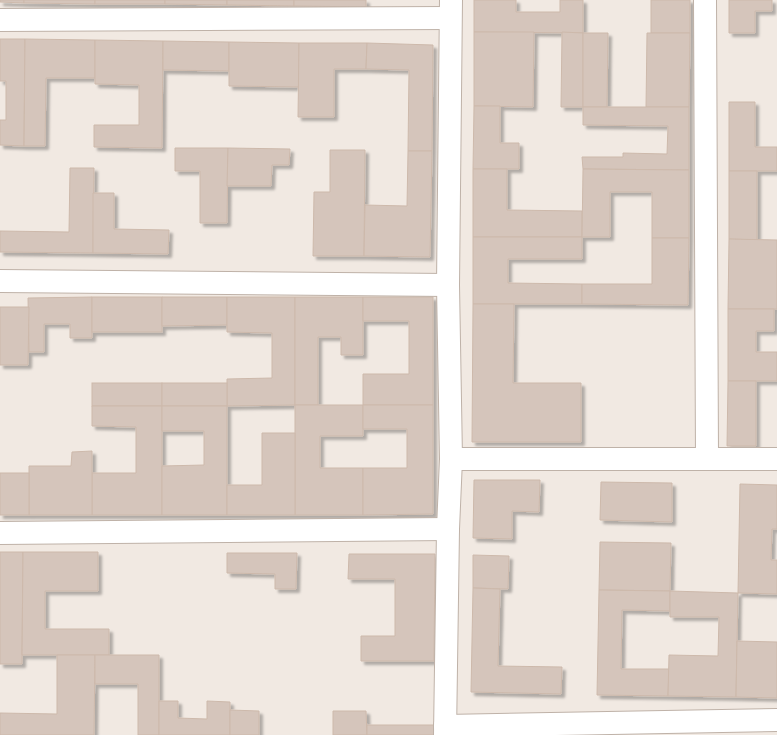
<svg xmlns="http://www.w3.org/2000/svg" width="777" height="735" font-family="'Fira Sans',sans-serif">
<style>
.building{fill:#d5c5bb;stroke:#cdb9ab;filter:url(#shadow)}
.lines{fill:none;stroke-linecap:round;stroke-linejoin:round}
.minor-casing{stroke:#bfb2a8;stroke-width:24}
.minor{stroke:#fff;stroke-width:22}
</style>
<defs>
<filter id="shadow"><feDropShadow dx="3.5" dy="3.5" stdDeviation="1" flood-color="#0004"/></filter>
</defs>
<rect width="100%" height="100%" fill="#f1e9e2"/>
<g class="building">
<polygon points="0,0 24,0 24,3 0,2"/>
<polygon points="24,0 95,0 95,4 24,3"/>
<rect x="95" y="0" width="70" height="4"/>
<polygon points="165,0 227,0 227,5 165,4"/>
<polygon points="227,0 294,0 294,6 227,5"/>
<polygon points="294,0 366,0 366,7 294,6"/>
<polygon points="474,0 516,0 516,12 560,12 560,0 583,0 583,33 474,32"/>
<rect x="651" y="0" width="39" height="33"/>
<polygon points="729,0 772,0 772,11 755,11 755,33 729,33"/>
<polygon points="474,32 534,32 533,107 474,106"/>
<polygon points="562,32 583,33 583,107 561,107"/>
<polygon points="583,33 608,33 607,107 583,107"/>
<polygon points="647,33 690,33 689,107 646,107"/>
<polygon points="0,39 25,39 24,146 0,145 0,120 6,120 6,81 0,81"/>
<polygon points="25,39 95,40 95,78 46,78 45,146 24,146"/>
<polygon points="95,40 163,41 162,148 94,147 94,125 139,125 139,85 95,84"/>
<polygon points="163,41 229,42 229,71 163,70"/>
<polygon points="229,42 299,43 299,87 229,86"/>
<polygon points="299,43 367,43 366,69 334,69 334,117 298,117"/>
<polygon points="367,43 433,45 432,151 408,151 409,70 366,69"/>
<polygon points="729,102 755,102 755,147 777,147 777,171 729,171"/>
<polygon points="474,106 500,106 500,143 519,143 519,169 473,169"/>
<polygon points="583,107 689,107 689,170 583,169 582,157 623,157 623,153 667,154 668,126 583,125"/>
<polygon points="175,148 228,148 227,223 200,223 200,171 175,171"/>
<polygon points="228,148 290,149 289,165 272,165 271,186 227,186"/>
<polygon points="330,150 365,150 364,256 313,256 314,192 330,192"/>
<polygon points="408,151 432,151 430,257 364,256 365,205 407,206"/>
<polygon points="70,168 94,168 93,253 0,252 0,231 69,232"/>
<polygon points="473,169 507,169 507,210 582,211 582,237 473,237"/>
<polygon points="583,169 689,170 689,238 652,238 652,192 610,192 610,237 582,237"/>
<polygon points="729,171 757,171 757,240 729,239"/>
<polygon points="93,193 114,193 114,229 169,230 168,254 93,253"/>
<polygon points="473,237 582,237 582,259 508,259 508,283 582,284 582,304 473,304"/>
<polygon points="652,238 689,238 688,305 582,304 582,284 652,284"/>
<polygon points="729,239 777,240 777,309 728,309"/>
<polygon points="92,297 92,338 70,338 70,324 44,324 44,352 29,352 28,298"/>
<rect x="92" y="297" width="70" height="35"/>
<polygon points="162,297 227,297 227,325 162,326"/>
<polygon points="227,297 295,297 295,405 227,406 227,379 272,378 272,333 227,332"/>
<polygon points="295,297 363,297 363,355 341,355 341,337 318,337 318,405 295,405"/>
<polygon points="363,297 433,297 433,405 363,405 363,374 409,374 409,321 363,321"/>
<polygon points="473,304 514,304 513,383 581,383 581,442 472,442"/>
<polygon points="0,307 29,307 28,365 0,365"/>
<polygon points="728,309 774,309 774,331 756,331 756,352 777,352 777,381 728,381"/>
<polygon points="728,381 756,381 756,446 727,446"/>
<rect x="92" y="383" width="70" height="23"/>
<rect x="162" y="383" width="65" height="23"/>
<polygon points="295,405 363,405 363,436 320,436 320,468 363,468 363,515 295,515"/>
<polygon points="363,405 433,405 433,514 363,515 363,468 407,468 407,429 363,429"/>
<polygon points="92,406 162,406 162,515 92,515 92,473 136,473 136,427 92,426"/>
<polygon points="162,406 227,406 227,515 162,515 162,466 204,465 204,431 162,431"/>
<polygon points="262,433 295,433 295,515 227,515 227,485 262,485"/>
<polygon points="92,451 92,515 29,515 29,466 71,466 72,452"/>
<rect x="0" y="473" width="29" height="42"/>
<polygon points="474,480 540,480 539,512 512,511 512,539 473,538"/>
<polygon points="601,482 672,483 672,522 600,520"/>
<polygon points="740,484 777,485 777,529 772,529 771,560 777,560 777,594 738,593"/>
<polygon points="600,542 671,543 670,591 599,590"/>
<polygon points="0,552 23,552 22,664 0,664"/>
<polygon points="23,552 98,552 98,591 45,591 45,629 109,629 109,655 22,655"/>
<polygon points="227,553 297,553 296,589 275,589 275,574 227,573"/>
<polygon points="349,554 435,554 434,661 361,661 361,636 395,636 395,579 348,579"/>
<polygon points="473,555 509,556 508,589 473,588"/>
<polygon points="473,588 500,589 498,666 562,667 561,694 471,692"/>
<polygon points="599,590 670,591 670,611 622,610 621,669 669,669 668,696 597,695"/>
<polygon points="670,591 738,593 736,697 668,696 669,655 718,656 719,617 670,617"/>
<polygon points="737,641 777,642 777,698 736,697"/>
<polygon points="57,655 95,655 94,735 0,735 0,713 57,714"/>
<polygon points="95,655 159,655 159,735 138,735 138,684 95,684"/>
<polygon points="159,701 178,701 178,718 207,719 207,701 230,702 230,735 159,735"/>
<polygon points="230,710 259,711 259,735 230,735"/>
<polygon points="333,711 366,711 367,735 333,735"/>
<rect x="367" y="725" width="67" height="10"/>
</g>
<g class="lines">
<g class="minor-casing">
<g id="minor">
<polyline points="705,0 707,458"/>
<polyline points="0,20 450,18"/>
<polyline points="0,281 448,285"/>
<polyline points="451,459 777,459"/>
<polyline points="0,533 448,529"/>
<polyline points="445,726 777,720"/>
<polyline points="445,735 448,529 451,459 448,285 451,0"/>
</g>
</g>
<use href="#minor" class="minor"/>
</g>
</svg>
